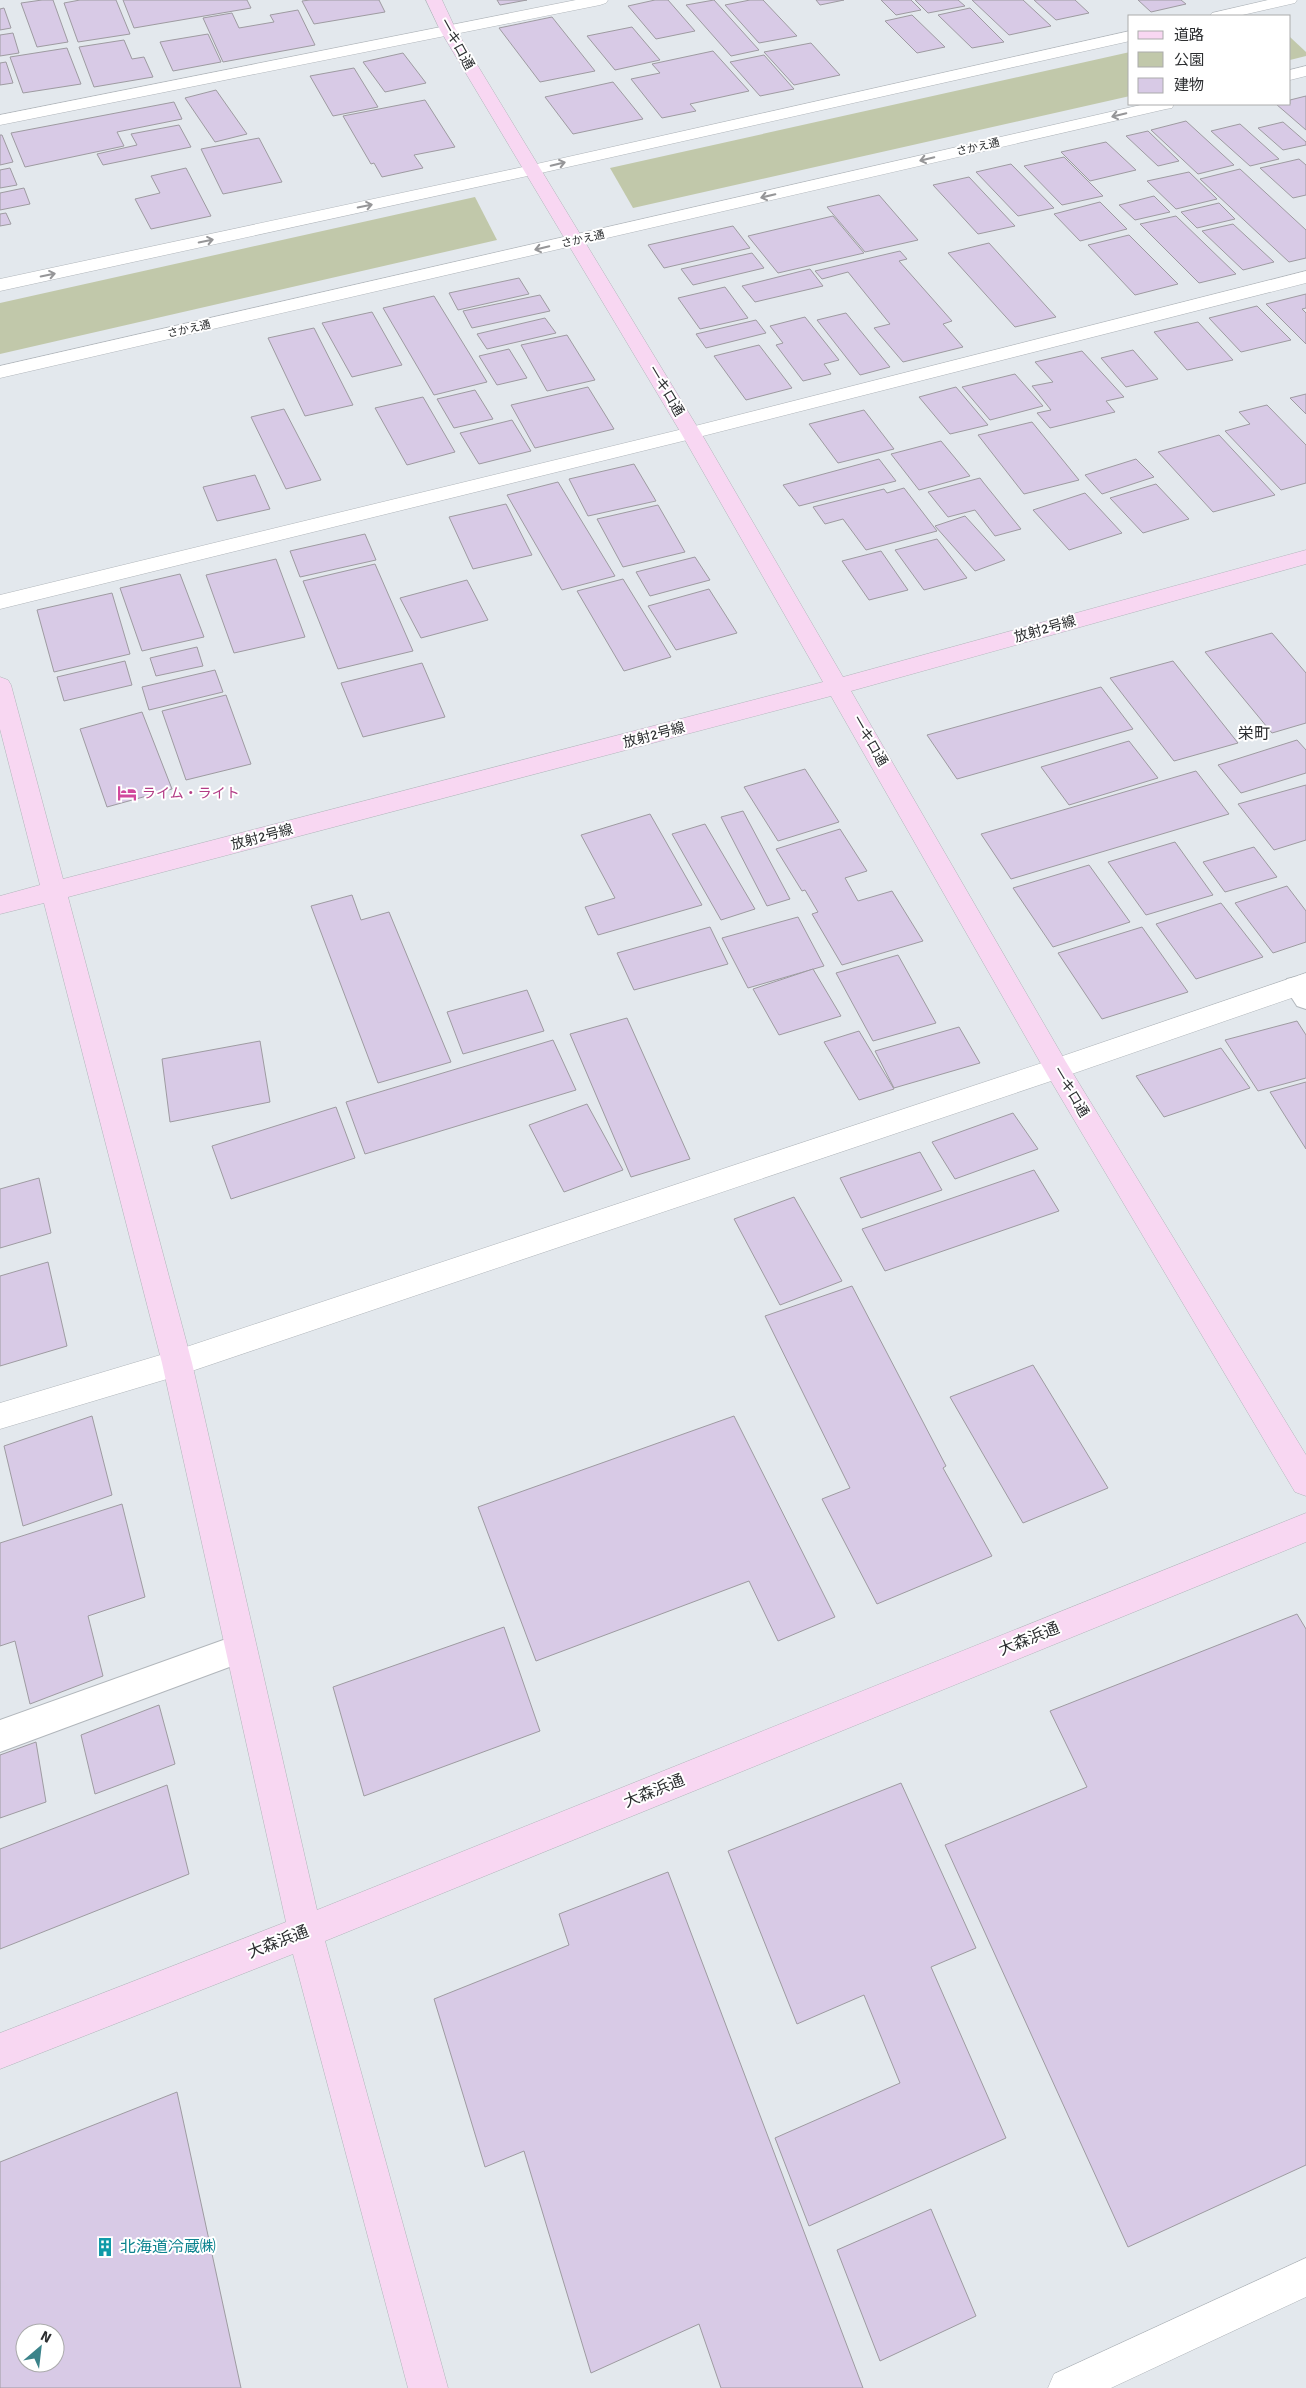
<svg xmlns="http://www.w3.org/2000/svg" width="1306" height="2388" font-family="Signika,'Noto Sans JP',sans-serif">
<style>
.green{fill:#c1c8aa}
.building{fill:#d8cae6;stroke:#9e9ba1;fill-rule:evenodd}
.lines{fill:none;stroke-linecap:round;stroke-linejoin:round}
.lane-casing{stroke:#b1b6bb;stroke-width:2}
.street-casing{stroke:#b1b6bb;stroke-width:1}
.secondary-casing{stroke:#b1b6bb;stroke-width:1}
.lane{fill:#fff;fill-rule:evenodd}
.street{fill:#fff;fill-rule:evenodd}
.secondary{fill:#f8d7f2;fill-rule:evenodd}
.oneway{stroke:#969698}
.labels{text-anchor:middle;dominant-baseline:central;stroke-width:4;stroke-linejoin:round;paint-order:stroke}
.far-street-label{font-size:11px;fill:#2c2e30;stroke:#fff}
.street-label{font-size:14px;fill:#2c2e30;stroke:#fff}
.hotel-label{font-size:14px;fill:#b23c85;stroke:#fff;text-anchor:start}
.quarter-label{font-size:16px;fill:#2c2e30;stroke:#fff}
.near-street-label{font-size:16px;fill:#2c2e30;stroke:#fff}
.near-culture-label{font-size:16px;fill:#0d838f;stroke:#fff;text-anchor:start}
</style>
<rect width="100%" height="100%" fill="#e3e8ed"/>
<g class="green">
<polygon points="1290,37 1306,52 1306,56 1290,60"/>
<polygon points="1130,52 1130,96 633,208 610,168"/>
<polygon points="475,197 497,240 0,354 0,303"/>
</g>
<g class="building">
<polygon points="42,0 53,0 68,42 37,47 21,3"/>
<polygon points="80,0 116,0 130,34 78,42 64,3"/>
<polygon points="123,0 247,0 251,8 134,28"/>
<polygon points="310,0 379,0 385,12 314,24 302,1"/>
<polygon points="497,0 527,0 500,5"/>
<polygon points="655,0 668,0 695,31 656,39 628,6"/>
<polygon points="714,0 759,50 731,56 686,5"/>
<polygon points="750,0 763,0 797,36 759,43 725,5"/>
<polygon points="816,0 844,0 820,5"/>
<polygon points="881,0 911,0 921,10 896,15"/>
<polygon points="915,0 958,0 965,6 928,13"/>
<polygon points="972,0 1023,0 1051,26 1009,35"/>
<polygon points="1034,0 1075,0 1089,13 1056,20"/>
<polygon points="1138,0 1181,0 1186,4 1151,12"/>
<polygon points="4,8 11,28 0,30 0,9"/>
<polygon points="970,8 1004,42 972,48 938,15"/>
<polygon points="298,10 315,45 223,62 203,18 232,13 239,28 274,22 270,15"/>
<polygon points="912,15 945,47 917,53 885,21"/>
<polygon points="552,17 595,71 540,82 499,28"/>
<polygon points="632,27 660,60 615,70 587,36"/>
<polygon points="13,33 19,53 0,56 0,35"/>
<polygon points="208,34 221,62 173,71 160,42"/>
<polygon points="124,40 132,59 144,57 153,77 94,87 79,47"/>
<polygon points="811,43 840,75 794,85 764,52"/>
<polygon points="67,48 81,84 23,93 10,57"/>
<polygon points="713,51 749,91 690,104 696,111 662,118 631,79 660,73 652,64"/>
<polygon points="403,53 426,83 385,92 363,62"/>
<polygon points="764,55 794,89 760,96 730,62"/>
<polygon points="6,62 13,83 0,85 0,63"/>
<polygon points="354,68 378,107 333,116 310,76"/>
<polygon points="613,82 643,119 573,134 545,97"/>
<polygon points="216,90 247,134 215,142 185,98"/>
<polygon points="1306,96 1306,130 1276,104 1290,104 1290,100"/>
<polygon points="425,100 455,147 414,155 423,168 382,177 374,163 371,164 343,116"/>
<polygon points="174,102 182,119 117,132 124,146 25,167 11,133"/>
<polygon points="1186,121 1234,165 1198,174 1151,130"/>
<polygon points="1283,122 1306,142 1306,145 1283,150 1258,128"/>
<polygon points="1240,124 1279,159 1250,166 1211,131"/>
<polygon points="179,125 191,147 103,165 97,154 137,145 131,134"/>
<polygon points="1148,131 1179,161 1158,166 1126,136"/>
<polygon points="0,135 2,135 13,162 0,165"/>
<polygon points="259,138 282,182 223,194 201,149"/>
<polygon points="1106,142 1136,170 1090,181 1061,152"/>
<polygon points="1064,157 1103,196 1062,205 1024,166"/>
<polygon points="1299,159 1306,165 1306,195 1293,198 1260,168"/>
<polygon points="1011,164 1054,208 1018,216 976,172"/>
<polygon points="10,168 17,185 0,188 0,170"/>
<polygon points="186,168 211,216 151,229 135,199 160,193 151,176"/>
<polygon points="1240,169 1306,230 1306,258 1289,262 1200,179"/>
<polygon points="1189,172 1217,199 1176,209 1147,181"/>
<polygon points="969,177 1015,226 978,234 933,185"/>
<polygon points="24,188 30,204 0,210 0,193"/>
<polygon points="879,195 918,240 865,252 827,207"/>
<polygon points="1154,196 1170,212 1135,220 1119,205"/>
<polygon points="1100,202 1127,229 1080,241 1054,214"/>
<polygon points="1219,203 1235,219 1197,228 1181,212"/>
<polygon points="6,213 11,224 0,226 0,214"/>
<polygon points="833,216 864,253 778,273 748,236"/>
<polygon points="1176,216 1236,274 1199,283 1140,224"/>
<polygon points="1233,224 1274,262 1243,270 1202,231"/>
<polygon points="733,226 750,248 664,268 648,245"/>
<polygon points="1129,235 1178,284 1135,295 1088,245"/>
<polygon points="989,243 1056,317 1015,327 948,253"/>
<polygon points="900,251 907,259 899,261 952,321 943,324 963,347 903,362 874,328 890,324 848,272 822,279 815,271"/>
<polygon points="752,253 764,268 693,285 681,269"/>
<polygon points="810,269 823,286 755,302 742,286"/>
<polygon points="519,278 529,294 458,310 449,293"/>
<polygon points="725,287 748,318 700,329 678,298"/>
<polygon points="1306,294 1306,308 1302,309 1306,313 1306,344 1266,304"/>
<polygon points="540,295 550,311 472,328 463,311"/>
<polygon points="434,296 487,382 434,395 383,308"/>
<polygon points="1257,306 1291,340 1241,352 1209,318"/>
<polygon points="372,312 402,365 352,377 322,323"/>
<polygon points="846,313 890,367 860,375 817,320"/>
<polygon points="805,317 839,360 824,364 831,374 803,381 776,345 783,343 770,326"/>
<polygon points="545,318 556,333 487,349 477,334"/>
<polygon points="756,320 766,333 706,348 696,334"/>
<polygon points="1198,322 1233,360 1187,370 1154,332"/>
<polygon points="314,328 353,405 305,416 268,338"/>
<polygon points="567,335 595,380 547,391 521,345"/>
<polygon points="759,345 792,388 746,400 714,356"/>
<polygon points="509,349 527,378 497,385 479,356"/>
<polygon points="1133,350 1158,379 1126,387 1101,358"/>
<polygon points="1082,351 1124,397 1106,401 1115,412 1050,428 1037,413 1051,410 1032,386 1053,382 1035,362"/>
<polygon points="1015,374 1043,406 990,420 962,387"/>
<polygon points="588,387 614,429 535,448 511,405"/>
<polygon points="956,387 988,425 950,434 919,397"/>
<polygon points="475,390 493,419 454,428 437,399"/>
<polygon points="1306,394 1306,414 1290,398"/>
<polygon points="423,397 455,452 407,465 375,408"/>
<polygon points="1267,405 1306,445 1306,483 1281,490 1225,431 1250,424 1239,412"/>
<polygon points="284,409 321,480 286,489 251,417"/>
<polygon points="864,410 894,449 838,463 809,424"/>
<polygon points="512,420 531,451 479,464 460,433"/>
<polygon points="1032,422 1079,480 1024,494 978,435"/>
<polygon points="1219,435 1275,495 1213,512 1158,452"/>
<polygon points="941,441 970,476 919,490 891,454"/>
<polygon points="879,459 896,481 799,506 783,485"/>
<polygon points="1136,459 1154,477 1102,494 1085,475"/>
<polygon points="634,464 656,501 588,516 569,479"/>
<polygon points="255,475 270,509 217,521 203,487"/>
<polygon points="980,478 983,482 1021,529 995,536 975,510 948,517 928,492"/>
<polygon points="558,482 615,576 562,590 507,495"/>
<polygon points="1156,484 1189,519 1143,533 1110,498"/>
<polygon points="904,488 937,531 866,550 843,519 825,524 813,507 884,489 887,493"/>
<polygon points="1085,493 1122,533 1069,550 1033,510"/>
<polygon points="506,504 532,555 473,569 449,517"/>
<polygon points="658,505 685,552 623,567 597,519"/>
<polygon points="965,516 1005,560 975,571 935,526"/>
<polygon points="365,534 376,560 300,577 290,551"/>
<polygon points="937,539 967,578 924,590 895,550"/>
<polygon points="881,551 908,590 869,600 842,561"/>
<polygon points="695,557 710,580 650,596 636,572"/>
<polygon points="276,559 305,637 234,653 206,575"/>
<polygon points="375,564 413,651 338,669 303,581"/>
<polygon points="180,574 204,637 142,651 120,588"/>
<polygon points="623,579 671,657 624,671 577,591"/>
<polygon points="467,580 488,620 421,638 400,598"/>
<polygon points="709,589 737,633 676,650 648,606"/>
<polygon points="112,593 130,654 54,672 37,610"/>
<polygon points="1272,633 1306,673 1306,723 1272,733 1205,652"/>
<polygon points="197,647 203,666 156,676 150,658"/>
<polygon points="125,661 132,685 64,701 57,677"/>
<polygon points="1173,661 1238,743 1174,761 1110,678"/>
<polygon points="422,663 445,717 363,737 341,683"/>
<polygon points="215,670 223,692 149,710 142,687"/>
<polygon points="1101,687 1133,729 957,779 927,735"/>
<polygon points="226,695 251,764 186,780 162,711"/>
<polygon points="142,712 172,789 107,807 80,729"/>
<polygon points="1297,740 1306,750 1306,773 1241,793 1218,765"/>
<polygon points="1129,741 1158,778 1069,805 1041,767"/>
<polygon points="805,769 839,822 778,841 744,787"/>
<polygon points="1196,771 1229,814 1011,879 981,834"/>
<polygon points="1306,785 1306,840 1274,850 1238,804"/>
<polygon points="743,811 790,899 767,906 721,817"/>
<polygon points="650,814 702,905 598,935 585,907 615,898 581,835"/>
<polygon points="705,824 755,909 721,920 672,834"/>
<polygon points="840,829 867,871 845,878 858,901 892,891 923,941 842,965 812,914 818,912 805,890 802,891 776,849"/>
<polygon points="1175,842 1213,895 1146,915 1108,862"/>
<polygon points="1254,847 1277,877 1225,892 1203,862"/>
<polygon points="1089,865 1130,922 1053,947 1013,888"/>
<polygon points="1287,886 1306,911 1306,942 1273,953 1235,903"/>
<polygon points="352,895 361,920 389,912 451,1062 378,1083 311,906"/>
<polygon points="1221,903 1263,957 1196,979 1156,924"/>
<polygon points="798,917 824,966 748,988 722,938"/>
<polygon points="710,927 728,964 634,990 617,953"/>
<polygon points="1142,927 1188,992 1102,1019 1058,953"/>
<polygon points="898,955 936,1023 873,1041 836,973"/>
<polygon points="813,969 841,1016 779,1035 753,989"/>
<polygon points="527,990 544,1031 463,1054 447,1012"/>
<polygon points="627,1018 690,1159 631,1177 570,1034"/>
<polygon points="1297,1021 1306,1035 1306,1078 1258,1091 1225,1040"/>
<polygon points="959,1027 980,1063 894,1088 875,1051"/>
<polygon points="859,1031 894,1089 859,1100 824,1042"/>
<polygon points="553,1040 576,1090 365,1154 346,1102"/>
<polygon points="260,1041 270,1102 170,1122 162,1059"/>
<polygon points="1221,1048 1250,1088 1164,1117 1136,1076"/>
<polygon points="1306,1082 1306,1149 1270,1092"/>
<polygon points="587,1104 623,1170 564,1192 529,1125"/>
<polygon points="336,1107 355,1158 231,1199 212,1146"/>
<polygon points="1013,1113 1038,1149 955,1179 932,1142"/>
<polygon points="920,1152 942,1190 861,1218 840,1178"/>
<polygon points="1034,1170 1059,1211 885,1271 862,1229"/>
<polygon points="39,1178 51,1233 0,1248 0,1189"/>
<polygon points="794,1197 842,1281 780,1305 734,1219"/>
<polygon points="48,1262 67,1346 0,1366 0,1276"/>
<polygon points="852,1286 946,1466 943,1468 992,1556 877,1604 822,1499 850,1488 765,1316"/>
<polygon points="1033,1365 1108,1488 1023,1523 950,1397"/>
<polygon points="92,1416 112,1495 23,1526 4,1446"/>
<polygon points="734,1416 835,1617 778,1641 749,1581 536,1661 478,1507"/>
<polygon points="122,1504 145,1597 88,1616 103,1676 30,1704 15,1641 0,1646 0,1543"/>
<polygon points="1297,1614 1306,1629 1306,2165 1128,2247 945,1845 1087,1787 1050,1711"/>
<polygon points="504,1627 540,1731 364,1796 333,1687"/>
<polygon points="159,1705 175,1764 95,1794 81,1735"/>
<polygon points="36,1742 46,1802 0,1818 0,1755"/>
<polygon points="901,1783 976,1948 931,1967 1006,2138 809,2226 775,2138 900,2083 864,1995 797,2024 728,1851"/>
<polygon points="167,1785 189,1874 0,1949 0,1849"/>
<polygon points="668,1872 863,2388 721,2388 699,2324 591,2373 524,2151 485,2167 434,1999 569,1945 559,1914"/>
<path d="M177,2092l64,296h-241v-226zM25,2333h30v30h-30z"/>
<polygon points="931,2209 976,2316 880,2361 837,2250"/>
</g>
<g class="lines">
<g class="lane-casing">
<g id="lane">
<polygon points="1296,977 1306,981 1306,1009 1297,1006 1284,986 1287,979"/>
<polygon points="240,1634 251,1639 255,1649 251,1659 0,1752 0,1720"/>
</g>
</g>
<g class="street-casing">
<g id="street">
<polygon points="576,0 608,0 606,3 600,5 0,125 0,115"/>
<polygon points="1268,0 1297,0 1295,3 1238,16 1210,16 1212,13"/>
<polygon points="1130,31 1130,41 532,175 0,291 0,279 532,165"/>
<polygon points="1306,66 1306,76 1290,80 1290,70"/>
<polygon points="1145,104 1174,104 1172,108 1166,109 0,378 0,366"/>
<polygon points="1306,271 1306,283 691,439 0,609 0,595 691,427"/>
<polygon points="1306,973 1306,993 1066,1076 177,1376 0,1429 0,1403 177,1350 1048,1061"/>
<polygon points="1306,2258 1306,2297 1111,2388 1048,2388 1054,2374"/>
</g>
</g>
<g class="secondary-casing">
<polygon id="secondary" points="426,0 442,0 456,30 701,433 843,677 1306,550 1306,564 851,691 1066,1062 1306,1455 1306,1496 1295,1492 1048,1076 831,696 68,897 192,1363 317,1910 1306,1513 1306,1542 325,1941 448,2388 408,2388 293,1954 0,2069 0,2033 286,1922 162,1363 44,903 0,914 0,896 40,885 0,729 0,677 8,680 11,685 63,879 823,682 681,433 440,30"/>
</g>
<use href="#lane" class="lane"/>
<use href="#street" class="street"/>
<use href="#secondary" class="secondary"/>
</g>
<defs><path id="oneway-shaft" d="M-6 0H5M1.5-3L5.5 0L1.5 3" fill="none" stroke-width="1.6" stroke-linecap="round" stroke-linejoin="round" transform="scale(1.25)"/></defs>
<g class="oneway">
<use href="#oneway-shaft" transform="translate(1119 115) rotate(167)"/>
<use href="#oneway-shaft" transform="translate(927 159) rotate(167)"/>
<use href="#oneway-shaft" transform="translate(558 164) rotate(-13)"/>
<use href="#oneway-shaft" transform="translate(768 196) rotate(167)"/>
<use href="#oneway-shaft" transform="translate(365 206) rotate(-12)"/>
<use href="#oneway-shaft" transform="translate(206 241) rotate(-12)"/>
<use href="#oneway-shaft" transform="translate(542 248) rotate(167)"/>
<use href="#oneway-shaft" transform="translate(48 275) rotate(-12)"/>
</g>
<defs>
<g id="hotel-bare" transform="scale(1.5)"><path d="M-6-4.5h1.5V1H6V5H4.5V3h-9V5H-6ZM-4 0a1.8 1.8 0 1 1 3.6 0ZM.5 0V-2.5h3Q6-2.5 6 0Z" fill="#d1479c" stroke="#fff" stroke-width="2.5" paint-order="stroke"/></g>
<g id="building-bare" transform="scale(1.5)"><path d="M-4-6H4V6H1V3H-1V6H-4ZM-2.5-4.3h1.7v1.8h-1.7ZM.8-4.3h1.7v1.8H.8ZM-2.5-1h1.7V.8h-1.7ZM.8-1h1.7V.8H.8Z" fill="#0f9aa8" stroke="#fff" stroke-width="2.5" paint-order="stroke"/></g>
</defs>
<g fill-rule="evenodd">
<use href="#hotel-bare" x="127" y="793"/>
<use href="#building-bare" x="105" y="2247"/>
</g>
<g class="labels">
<g class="far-street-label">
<text transform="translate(978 147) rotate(-13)">さかえ通</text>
<text transform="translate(583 239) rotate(-13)">さかえ通</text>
<text transform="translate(189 329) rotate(-13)">さかえ通</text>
</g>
<g class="street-label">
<text transform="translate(457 44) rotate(61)">一キロ通</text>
<text transform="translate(666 391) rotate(59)">一キロ通</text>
<text transform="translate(1045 629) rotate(-16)">放射2号線</text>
<text transform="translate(654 735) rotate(-15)">放射2号線</text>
<text transform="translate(870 741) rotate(60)">一キロ通</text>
<text transform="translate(262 837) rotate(-15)">放射2号線</text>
<text transform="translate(1071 1092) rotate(59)">一キロ通</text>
</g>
<g class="hotel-label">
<text x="142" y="793">ライム・ライト</text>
</g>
<g class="quarter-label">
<text x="1254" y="734">栄町</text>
</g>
<g class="near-street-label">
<text transform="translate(1029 1639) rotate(-22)">大森浜通</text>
<text transform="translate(654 1791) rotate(-22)">大森浜通</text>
<text transform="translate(278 1942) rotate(-21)">大森浜通</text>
</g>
<g class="near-culture-label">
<text x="120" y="2247">北海道冷蔵㈱</text>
</g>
</g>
<rect x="1128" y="15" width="162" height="90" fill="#ffffff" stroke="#ababac"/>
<rect x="1138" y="31" width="25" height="8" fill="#f8d7f2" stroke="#ababac"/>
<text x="1174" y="40" font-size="15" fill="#2c2e30">道路</text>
<rect x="1138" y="52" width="25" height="15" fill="#c1c8aa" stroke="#ababac"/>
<text x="1174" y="65" font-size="15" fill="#2c2e30">公園</text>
<rect x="1138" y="78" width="25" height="15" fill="#d8cae6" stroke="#ababac"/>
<text x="1174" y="90" font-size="15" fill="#2c2e30">建物</text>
<g transform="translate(40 2348) rotate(28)"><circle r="24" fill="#ffffff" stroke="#ababac"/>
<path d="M0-4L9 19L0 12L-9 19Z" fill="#3b838a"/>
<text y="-8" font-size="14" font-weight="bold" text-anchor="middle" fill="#2c2e30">N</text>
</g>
</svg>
